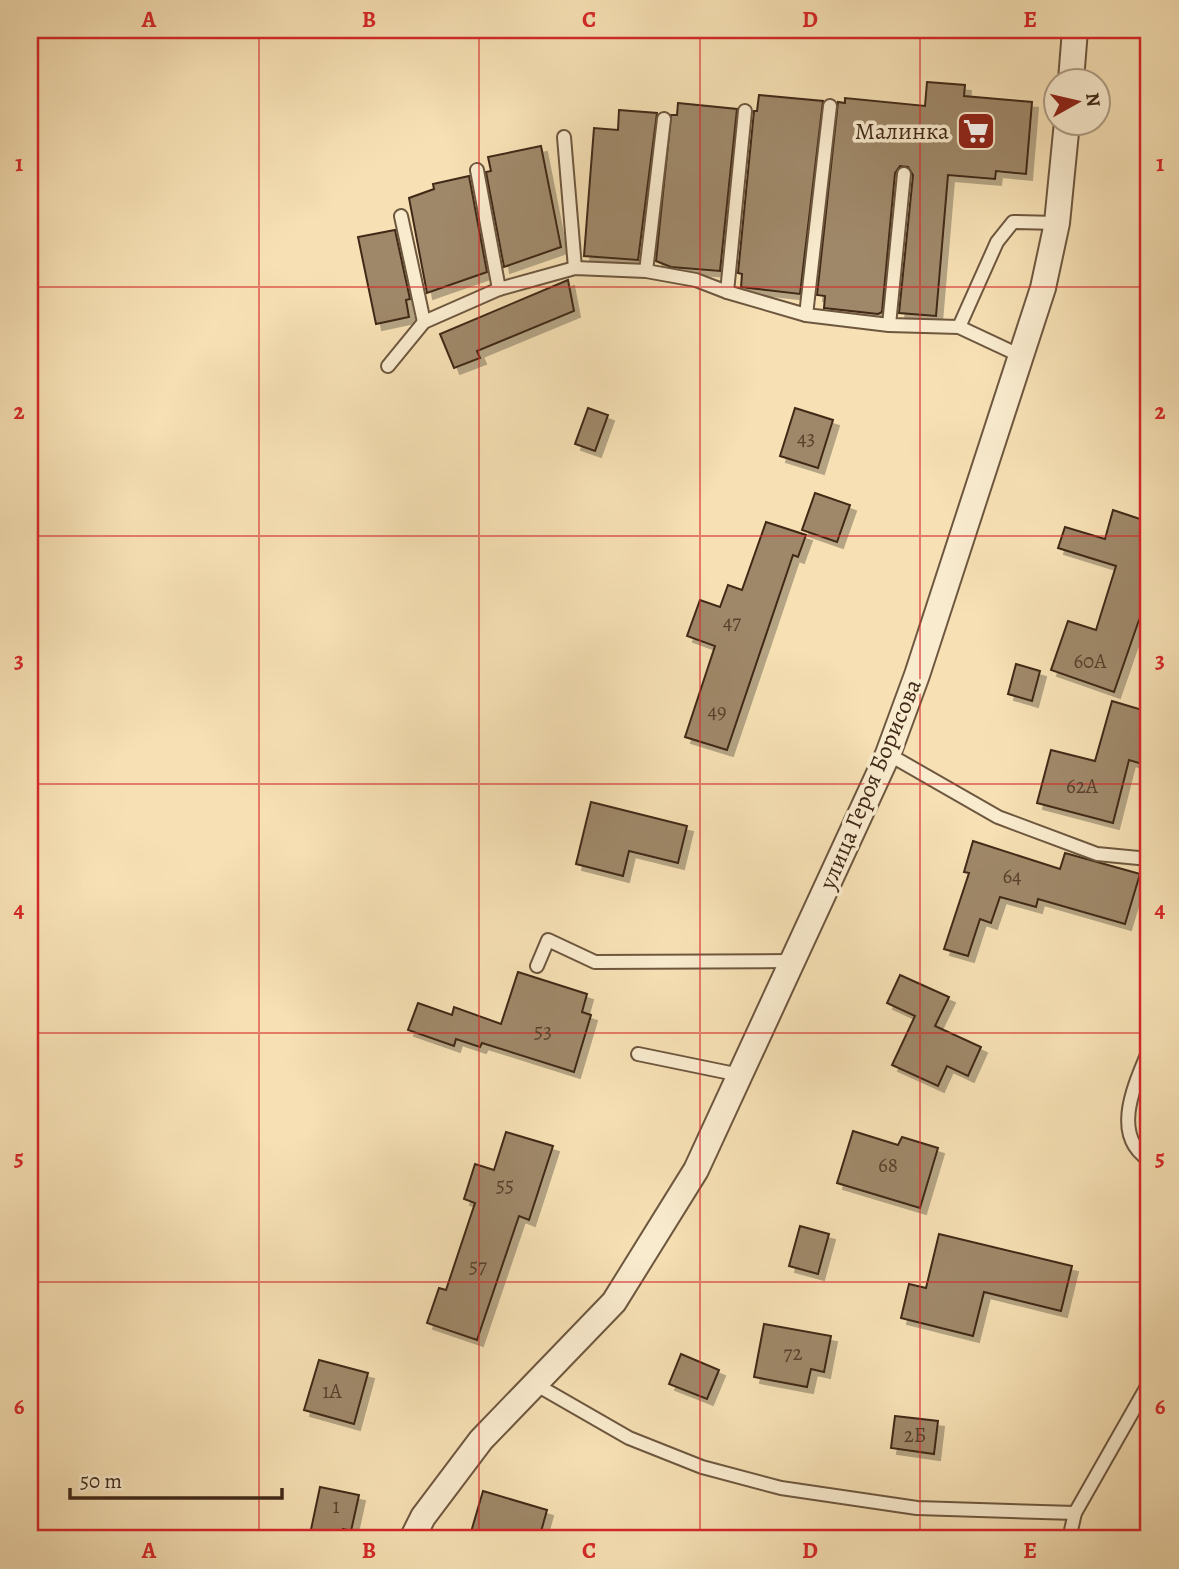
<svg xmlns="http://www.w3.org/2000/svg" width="1179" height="1569" font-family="Alegreya,serif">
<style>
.building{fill:#9f8869;stroke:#402918;stroke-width:2;filter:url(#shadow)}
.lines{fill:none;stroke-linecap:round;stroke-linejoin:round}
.lane-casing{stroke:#6e573f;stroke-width:16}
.street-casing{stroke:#6e573f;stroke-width:28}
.lane{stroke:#f9ebce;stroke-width:12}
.street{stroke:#f9ebce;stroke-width:24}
.grid{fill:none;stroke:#d62828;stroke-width:2;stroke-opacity:0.55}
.labels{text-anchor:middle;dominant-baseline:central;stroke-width:7;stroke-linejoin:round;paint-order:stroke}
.number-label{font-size:21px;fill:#58412c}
.poi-label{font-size:24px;fill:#402918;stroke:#f9ebce;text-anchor:end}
.street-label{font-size:24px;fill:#402918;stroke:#f9ebce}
.neatline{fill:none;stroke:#d62828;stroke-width:2.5}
.grid-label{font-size:23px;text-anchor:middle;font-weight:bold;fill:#d62828}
</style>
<defs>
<filter id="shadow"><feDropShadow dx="6" dy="6" stdDeviation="0" flood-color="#0004"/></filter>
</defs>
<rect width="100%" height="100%" fill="#f6e0b4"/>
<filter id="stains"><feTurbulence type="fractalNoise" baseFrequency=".00286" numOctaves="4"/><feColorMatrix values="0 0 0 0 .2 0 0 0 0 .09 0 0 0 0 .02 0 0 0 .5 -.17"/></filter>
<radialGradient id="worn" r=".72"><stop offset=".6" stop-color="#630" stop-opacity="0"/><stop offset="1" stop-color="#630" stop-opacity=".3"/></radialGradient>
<g class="building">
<polygon points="927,82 965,85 964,96 1032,102 1026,174 996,171 995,179 948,175 936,316 899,313 913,175 908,167 900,166 895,173 882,312 878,314 824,308 825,296 817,295 838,102 845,103 845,98 925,106"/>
<polygon points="759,95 823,101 800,294 741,287 742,274 738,273 754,111 757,111"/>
<polygon points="678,103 737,109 720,271 671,267 656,261 671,115 677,115"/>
<polygon points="619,110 657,113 638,260 584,256 594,128 618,130"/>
<polygon points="541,146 561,247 504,267 486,172 491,171 488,157"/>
<polygon points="469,176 487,272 427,293 409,198 434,189 433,184"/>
<polygon points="395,230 410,299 406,300 409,317 376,324 358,237"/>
<polygon points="568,280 574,311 477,351 480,358 454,368 440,334"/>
<polygon points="588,408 608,415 595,451 575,444"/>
<polygon points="795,408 833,420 818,468 780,456"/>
<polygon points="815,493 850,505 837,542 802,530"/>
<polygon points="1113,510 1149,522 1149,624 1139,620 1114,692 1051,670 1068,621 1096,630 1116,566 1058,548 1065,527 1105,539"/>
<polygon points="766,522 806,535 798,557 793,555 727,750 685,737 715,646 687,636 700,600 720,607 728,585 742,590"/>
<polygon points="1016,664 1040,671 1032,701 1008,694"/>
<polygon points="1112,701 1149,712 1149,766 1129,760 1113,823 1037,803 1051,750 1095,761"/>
<polygon points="591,802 687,826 678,863 629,851 623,876 576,864"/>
<polygon points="973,841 1060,869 1065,853 1140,874 1125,924 1038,899 1036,907 1000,897 991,923 980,919 968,956 944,949 969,873 964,872"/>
<polygon points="518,972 587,994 582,1012 591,1015 574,1072 482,1043 480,1047 456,1039 454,1046 408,1030 418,1003 452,1015 454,1007 501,1024"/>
<polygon points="900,975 949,997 935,1026 981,1047 968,1076 947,1066 938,1086 892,1065 915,1016 887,1003"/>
<polygon points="853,1131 898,1145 902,1137 938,1148 920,1208 837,1183"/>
<polygon points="506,1132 553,1146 529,1220 519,1216 477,1340 427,1323 439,1288 446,1290 475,1203 464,1199 475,1164 494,1170"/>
<polygon points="800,1226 829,1234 818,1274 789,1266"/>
<polygon points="939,1234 1072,1266 1061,1311 984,1292 973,1336 901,1318 909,1284 926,1288"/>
<polygon points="764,1324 831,1336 824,1372 811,1369 807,1387 754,1377"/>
<polygon points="681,1354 719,1370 707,1399 669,1384"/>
<polygon points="319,1360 368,1373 354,1424 304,1410"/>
<polygon points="895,1416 938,1421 934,1454 891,1448"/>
<polygon points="320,1487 359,1495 351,1531 343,1529 341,1539 309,1539"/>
<polygon points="483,1491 547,1510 539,1539 494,1539 471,1532"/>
</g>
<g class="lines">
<g class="lane-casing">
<g id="lane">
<polyline points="564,137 575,268"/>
<polyline points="477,170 499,289"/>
<polyline points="401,216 424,322"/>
<polyline points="646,271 664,119"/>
<polyline points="727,292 745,111"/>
<polyline points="806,315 830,106"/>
<polyline points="889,325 904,174"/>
<polyline points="959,327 997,242 1013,222 1057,223"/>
<polyline points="388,366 424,322 499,289 575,268 646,271 696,280 727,292 806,315 889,325 959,327 1021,356"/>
<polyline points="888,754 998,817 1097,854 1149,859"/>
<polyline points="537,966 548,940 595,962 792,961"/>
<path d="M1149,1050c-14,34 -39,85 0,110"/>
<polyline points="638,1054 740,1075"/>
<polyline points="535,1384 629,1438 702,1467 781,1488 917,1508 1075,1513"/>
<polyline points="1069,1539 1075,1513 1149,1383"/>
</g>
</g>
<g class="street-casing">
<g id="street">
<polyline points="1071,80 1075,30"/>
<polyline points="412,1539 423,1517 481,1440 614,1302 696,1170 888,754 917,675 1043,288 1057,223 1067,122"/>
</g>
</g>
<use href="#lane" class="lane"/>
<use href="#street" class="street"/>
</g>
<path class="grid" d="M259,30v1509M479,30v1509M700,30v1509M920,30v1509M30,287h1119M30,536h1119M30,784h1119M30,1033h1119M30,1282h1119"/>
<defs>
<g id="supermarket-square" transform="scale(2.0125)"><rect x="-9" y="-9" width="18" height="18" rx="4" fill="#8f2418" stroke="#f9ebce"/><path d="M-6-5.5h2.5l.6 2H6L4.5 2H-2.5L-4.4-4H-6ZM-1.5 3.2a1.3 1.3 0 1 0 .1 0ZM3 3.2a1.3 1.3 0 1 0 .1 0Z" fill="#fff"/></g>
</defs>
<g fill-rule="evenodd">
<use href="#supermarket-square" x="976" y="131"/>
</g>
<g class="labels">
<g class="number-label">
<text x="806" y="438">43</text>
<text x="732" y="622">47</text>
<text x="1090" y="661">60А</text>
<text x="717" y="711">49</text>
<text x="1082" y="786">62А</text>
<text x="1012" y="876">64</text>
<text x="543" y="1031">53</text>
<text x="888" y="1165">68</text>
<text x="505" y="1185">55</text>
<text x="478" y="1266">57</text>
<text x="793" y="1353">72</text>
<text x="332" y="1391">1А</text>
<text x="915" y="1435">2Б</text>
<text x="336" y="1506">1</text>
</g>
<g class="poi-label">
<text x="949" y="131">Малинка</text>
</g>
<g class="street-label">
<text transform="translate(870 784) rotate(-67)">улица Героя Борисова</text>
</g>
</g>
<rect width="1179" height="1569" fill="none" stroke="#f6e0b4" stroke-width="77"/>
<g transform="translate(1077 102) rotate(82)"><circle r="33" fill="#f9ebce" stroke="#af9d85" stroke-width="2"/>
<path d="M0-5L12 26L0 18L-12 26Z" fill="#8f2418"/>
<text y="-10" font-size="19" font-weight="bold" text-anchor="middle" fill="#402918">N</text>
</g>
<path d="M70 1488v10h212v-10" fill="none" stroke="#402918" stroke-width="3.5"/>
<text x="80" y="1488" font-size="21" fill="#402918" stroke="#f9ebce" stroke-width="5" paint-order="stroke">50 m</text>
<rect x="38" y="38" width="1102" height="1492" class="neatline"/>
<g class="grid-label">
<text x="149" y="27">A</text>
<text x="369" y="27">B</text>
<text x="589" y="27">C</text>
<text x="810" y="27">D</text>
<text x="1030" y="27">E</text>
<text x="19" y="171">1</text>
<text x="1160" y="171">1</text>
<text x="19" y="419">2</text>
<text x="1160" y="419">2</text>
<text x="19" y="668">3</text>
<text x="1160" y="668">3</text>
<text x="19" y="917">4</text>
<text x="1160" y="917">4</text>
<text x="19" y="1165">5</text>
<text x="1160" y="1165">5</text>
<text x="19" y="1414">6</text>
<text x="1160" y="1414">6</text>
<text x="149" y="1558">A</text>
<text x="369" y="1558">B</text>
<text x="589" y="1558">C</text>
<text x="810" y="1558">D</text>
<text x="1030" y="1558">E</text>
</g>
<rect width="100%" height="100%" filter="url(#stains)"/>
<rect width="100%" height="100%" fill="url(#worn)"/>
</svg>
